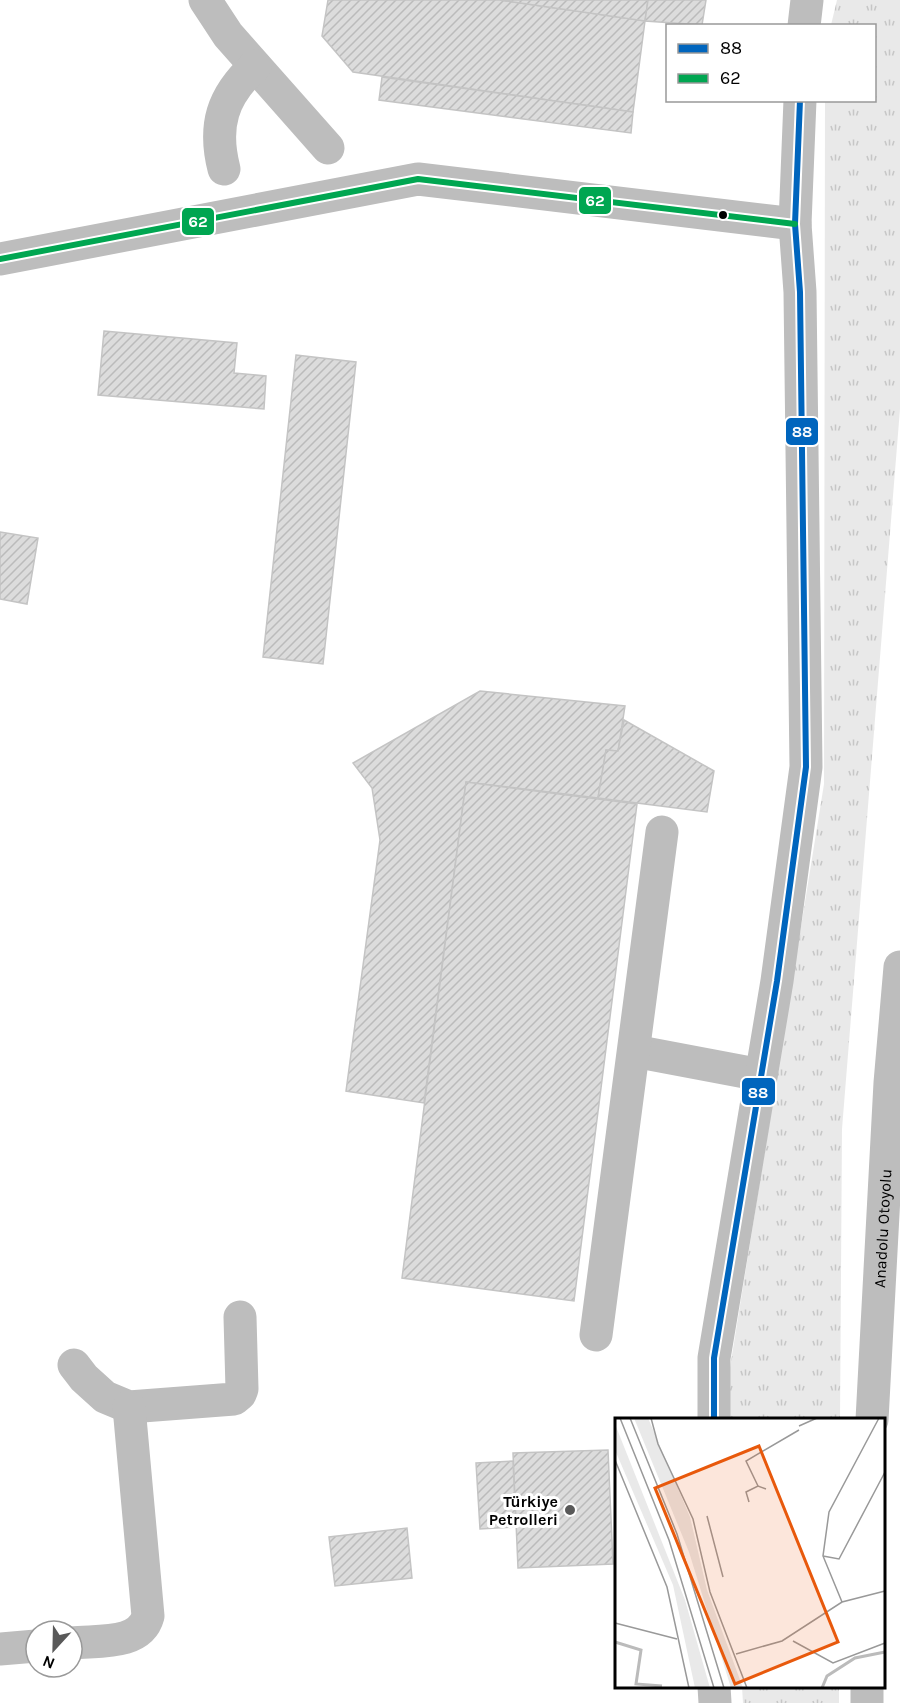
<svg xmlns="http://www.w3.org/2000/svg" width="900" height="1703" font-family="Karla,sans-serif">
<style>
.grass{fill:url(#grass-tufts)}
.building{fill:url(#building-hatch);stroke:#c4c4c4;stroke-width:1.5}
.lines{fill:none;stroke-linecap:round;stroke-linejoin:round}
.minor{stroke:#bdbdbd;stroke-width:33}
.major{stroke:#bdbdbd;stroke-width:33}
.highway{stroke:#bdbdbd;stroke-width:33}
.bus-1-casing{stroke:#fff;stroke-width:10}
.bus-2-casing{stroke:#fff;stroke-width:10}
.bus-1{stroke:#0065bd;stroke-width:6}
.bus-2{stroke:#00a651;stroke-width:6}
.bus-dot{fill:#000;stroke:#fff;stroke-width:2}
.poi-dot{fill:#595959;stroke:#fff;stroke-width:2}
.labels{text-anchor:middle;dominant-baseline:central;stroke-width:6;stroke-linejoin:round;paint-order:stroke}
.street-label{font-size:16px;fill:#000;stroke:#fff}
.poi-label{font-size:16px;font-weight:bold;fill:#000;stroke:#fff;text-anchor:end}
.inset-river{fill:none;stroke:#bbb;stroke-width:3}
.inset-road{fill:none;stroke:#999;stroke-width:1.5}
.view{fill:#e8590c;fill-opacity:0.15;stroke:#e8590c;stroke-width:3}
.inset-edge{fill:none;stroke:#000;stroke-width:3}
.line-badge{stroke:#fff;stroke-width:2}
.badge-label{font-size:16px;text-anchor:middle;font-weight:bold;fill:#fff}
</style>
<defs>
<pattern id="grass-tufts" width="24" height="20" patternUnits="userSpaceOnUse" patternTransform="scale(1.5)"><rect width="24" height="20" fill="#e9e9e9"/><path d="M3 7l-1-3M5 7V3M7 7l1-3M15 17l-1-3M17 17v-4M19 17l1-3" fill="none" stroke="#c6c6c6"/></pattern>
<pattern id="building-hatch" width="6" height="6" patternUnits="userSpaceOnUse" patternTransform="scale(1.5)"><rect width="6" height="6" fill="#dcdcdc"/><path d="M-1 1l2-2M0 6l6-6M5 7l2-2" fill="none" stroke="#bbb"/></pattern>
</defs>
<rect width="100%" height="100%" fill="#fff"/>
<g class="grass">
<polygon points="837,0 900,0 900,409 842,1129 840,1419 729,1420 727,1386 824,784 825,101 874,100 874,26 831,25"/>
<polygon points="742,1687 839,1687 839,1703 743,1703"/>
</g>
<g class="building">
<polygon points="328,0 500,0 645,21 633,112 353,72 322,36"/>
<polygon points="500,0 648,0 645,21"/>
<polygon points="648,0 706,0 702,25 645,21"/>
<polygon points="382,77 633,112 631,133 379,100"/>
<polygon points="104,331 237,343 234,373 266,376 264,409 98,395"/>
<polygon points="296,355 356,362 323,664 263,657"/>
<polygon points="0,532 38,538 27,604 0,599"/>
<polygon points="480,691 625,706 618,751 606,750 598,798 466,782 424,1103 346,1091 380,840 372,788 353,763"/>
<polygon points="624,720 714,771 707,812 598,798 606,750 618,751"/>
<polygon points="466,782 637,804 574,1301 402,1278"/>
<polygon points="608,1450 613,1564 518,1568 513,1453"/>
<polygon points="513,1461 516,1527 480,1529 476,1463"/>
<polygon points="407,1528 412,1578 335,1586 329,1537"/>
</g>
<g class="lines">
<g class="minor">
<polyline points="205,0 228,35 328,148"/>
<path d="M224,169c-11,-43 -2,-73 31,-103"/>
<polyline points="0,259 418,179 795,224"/>
<polyline points="634,1051 761,1075"/>
<polyline points="596,1335 662,832"/>
<polyline points="74,1365 84,1378 105,1397 129,1407 234,1399 240,1394 242,1389 240,1317"/>
<path d="M72,1643c25,-3 68,3 76,-27l-19,-209"/>
<polyline points="0,1649 36,1646"/>
</g>
<g class="major">
<polyline points="804,26 807,0"/>
<polyline points="714,1420 714,1358 777,981 806,767 800,292 795,224 800,100"/>
<polyline points="714,1686 715,1703"/>
</g>
<g class="highway">
<path id="s1" d="M872,1420l18,-337 10,-116"/>
<polyline points="867,1686 867,1703"/>
</g>
<g class="bus-1-casing">
<polyline id="bus-1" points="714,1420 714,1358 777,981 806,767 800,292 795,224 800,100"/>
</g>
<g class="bus-2-casing">
<polyline id="bus-2" points="0,259 418,179 795,224"/>
</g>
<use href="#bus-1" class="bus-1"/>
<use href="#bus-2" class="bus-2"/>
</g>
<circle class="bus-dot" cx="723" cy="215" r="5"/>
<circle class="poi-dot" cx="570" cy="1510" r="6"/>
<g class="labels">
<g class="street-label">
<text stroke="none"><textPath href="#s1" startOffset="192">Anadolu Otoyolu</textPath></text>
</g>
<g class="poi-label">
<text x="558" y="1501">Türkiye<tspan x="558" dy="18">Petrolleri</tspan></text>
</g>
</g>
<g transform="translate(615 1418)">
<rect width="270" height="270" fill="#fff"/>
<path d="M19,0h14l42,99 17,73 36,98h-12l-42,-136zM0,6l70,176 25,88h-15l-22,-103 -58,-135z" fill="#e9e9e9"/>
<path class="inset-river" d="M0,224l26,8 -5,34 26,2M207,270l5,-12 28,-18 30,-6"/>
<path class="inset-road" d="M5,0l49,122 45,148M15,0l47,116 47,154M36,0l7,26 35,75 17,73 37,96M184,8l18,-8M0,42l52,127 22,101M143,68l-12,-25 53,-31M134,84l-3,-10 12,-6 8,3M92,98l16,61M208,138l16,3 46,-87M227,184l-19,-46 6,-44 50,-94M0,205l62,16M178,223l40,22 52,-20M121,236l46,-13 60,-39 43,-11"/>
<path class="view" d="M144,28l79,196 -103,42 -80,-196z"/>
<rect width="270" height="270" class="inset-edge"/>
</g>
<g class="line-badge">
<rect x="578" y="186" width="34" height="29" rx="6" fill="#00a651"/>
<rect x="181" y="207" width="34" height="29" rx="6" fill="#00a651"/>
<rect x="785" y="417" width="34" height="29" rx="6" fill="#0065bd"/>
<rect x="741" y="1077" width="35" height="29" rx="6" fill="#0065bd"/>
</g>
<g class="badge-label">
<text x="595" y="206">62</text>
<text x="198" y="227">62</text>
<text x="802" y="437">88</text>
<text x="758" y="1098">88</text>
</g>
<rect x="666" y="24" width="210" height="78" fill="#ffffff" stroke="#999999" stroke-width="1.5"/>
<rect x="678" y="44" width="30" height="9" fill="#0065bd" stroke="#999999" stroke-width="1.5"/>
<text x="720" y="54" font-size="18" fill="#000000">88</text>
<rect x="678" y="74" width="30" height="9" fill="#00a651" stroke="#999999" stroke-width="1.5"/>
<text x="720" y="84" font-size="18" fill="#000000">62</text>
<g transform="translate(54 1649) rotate(202)"><circle r="28" fill="#ffffff" stroke="#999999" stroke-width="1.5"/>
<path d="M0-4.5L10 22L0 15L-10 22Z" fill="#595959"/>
<text y="-9" font-size="16" font-weight="bold" text-anchor="middle" fill="#000000">N</text>
</g>
</svg>
